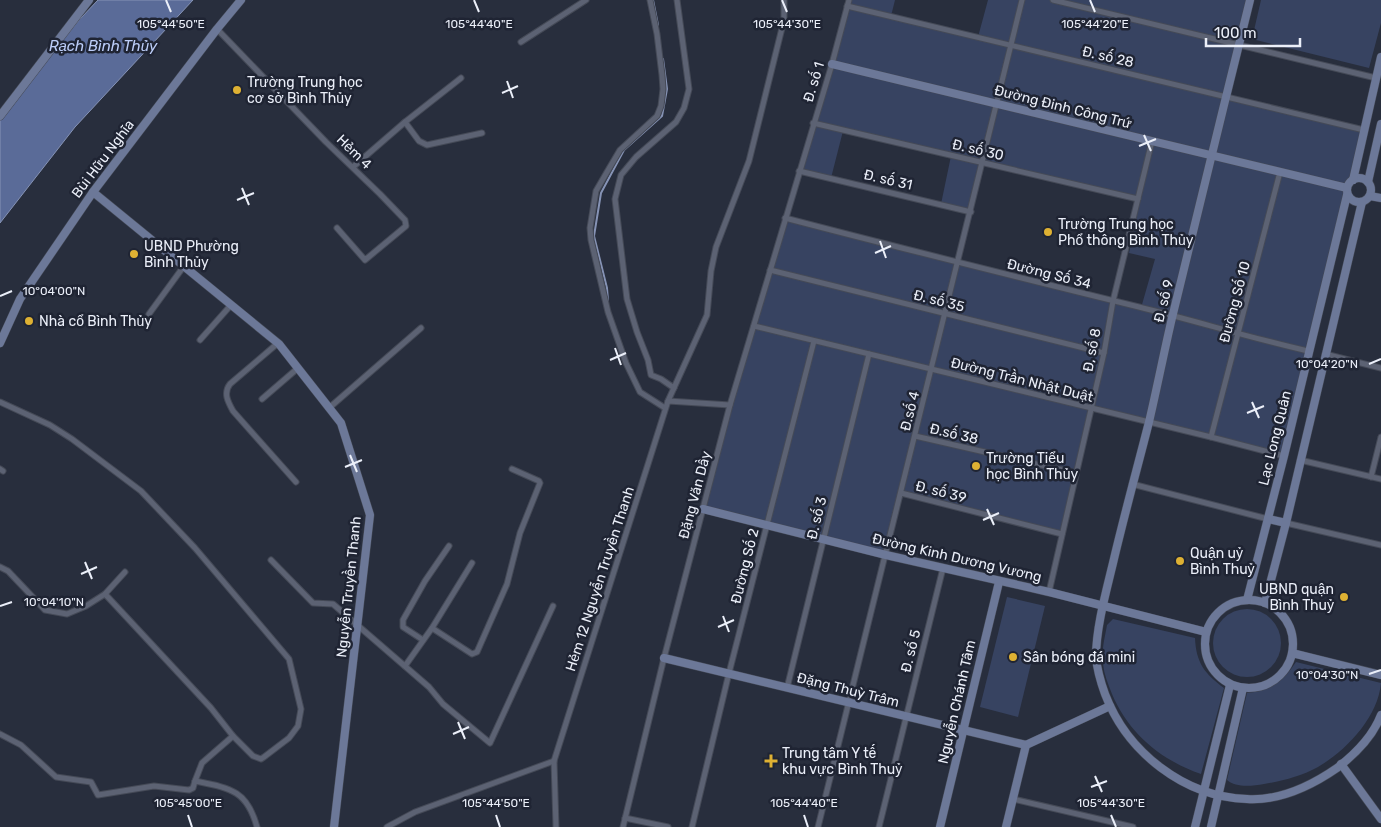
<svg xmlns="http://www.w3.org/2000/svg" width="1381" height="827" font-family="Rubik,sans-serif">
<style>
.green{fill:#374361}
.water{fill:#5a6b98;stroke:#8693b5}
.lines{fill:none;stroke-linecap:round;stroke-linejoin:round}
.stream{stroke:#8693b5;stroke-width:2}
.street-casing{stroke:#454a57;stroke-width:7}
.secondary-casing{stroke:#454a57;stroke-width:9}
.street{stroke:#5c6273;stroke-width:5}
.secondary{stroke:#6c7898;stroke-width:8}
.ticks{fill:none;stroke:#ebeff9;stroke-width:2}
.poi-dot{fill:#deb133;stroke:#1f2433;stroke-width:2}
.labels{text-anchor:middle;dominant-baseline:central;stroke-width:5;stroke-linejoin:round;paint-order:stroke}
.street-label{font-size:14px;fill:#ebeff9;stroke:#1f2433}
.poi-label{font-size:14px;fill:#ebeff9;stroke:#1f2433;text-anchor:start}
.water-label{font-size:15px;font-style:italic;fill:#bccdf8;stroke:#1f2433}
.ticks-label{font-size:12px;text-anchor:middle;fill:#ebeff9;stroke:#1f2433;stroke-width:5;stroke-linejoin:round;paint-order:stroke}
</style>
<rect width="100%" height="100%" fill="#282e3d"/>
<g class="green">
<polygon points="849,0 895,0 891,16 978,37 988,0 1250,0 1227,97 1364,130 1353,180 1349,182 1347,188 1284,456 1092,408 1061,532 902,491 886,555 703,509 785,218 1141,308 1155,259 1129,253 1148,162 1138,199 982,163 971,212 941,204 951,156 843,131 831,178 799,171"/>
<polygon points="1261,0 1381,0 1381,23 1369,68 1252,39"/>
<polygon points="1007,597 1045,606 1018,717 980,707"/>
<circle cx="1247" cy="643" r="34"/>
<path d="M1113,619l82,19c1,25 10,36 29,50l-23,86c-40,-14 -72,-40 -89,-80 -4,-10 -8,-20 -9,-30 -2,-13 2,-27 4,-39z"/>
<path d="M1296,662l85,21c-3,34 -34,67 -63,84 -16,9 -36,14 -54,17 -12,2 -28,4 -37,-4l20,-87c25,-3 36,-12 49,-31z"/>
</g>
<polygon class="water" points="98,0 193,0 75,127 0,223 0,119 79,20"/>
<g class="lines">
<g class="stream">
<polyline points="653,0 658,25"/>
<polyline points="608,301 607,288 594,236 601,193 624,150 662,116 667,89 663,59"/>
</g>
<g class="street-casing">
<g id="street">
<polyline points="650,0 657,34 662,75 663,89 661,106 657,116 620,150 607,172 596,191 590,228 591,240 608,312 626,363 640,392 665,408"/>
<polyline points="1053,0 1376,78"/>
<polyline points="847,6 1364,130"/>
<polyline points="217,29 326,142 380,194 405,220 406,226 365,260 337,228"/>
<polyline points="521,42 586,0"/>
<polyline points="405,122 461,78"/>
<polyline points="813,123 1138,199"/>
<polyline points="353,167 405,122 419,141 427,145 482,133"/>
<polyline points="799,171 971,212"/>
<path d="M785,218c118,31 236,60 354,89 57,14 112,31 169,44"/>
<polyline points="770,270 1104,353"/>
<polyline points="149,314 184,266"/>
<polyline points="754,326 1211,437 1284,456"/>
<polyline points="200,340 231,305"/>
<path d="M278,343l-48,41c-7,9 -2,18 3,27l63,71"/>
<polyline points="1325,354 1381,368"/>
<polyline points="674,388 661,379 651,375 648,360 637,332 627,299 615,199 621,175 636,157 676,122 684,108 689,89 677,0"/>
<polyline points="262,399 298,368"/>
<polyline points="668,401 707,315 711,271 716,247 749,161 784,20 784,0"/>
<polyline points="0,402 50,425 72,439 141,491 195,548 289,659 301,709 298,726 289,738 264,757 261,759 253,756 233,736 211,708 105,594 86,606 67,614 45,610 8,571 0,567"/>
<polyline points="329,408 421,328"/>
<polyline points="915,436 1076,473"/>
<polyline points="1211,437 1280,172"/>
<polyline points="1300,460 1381,479"/>
<polyline points="0,469 3,471"/>
<polyline points="1371,477 1381,437"/>
<polyline points="1132,484 1268,519"/>
<polyline points="901,493 1062,534"/>
<polyline points="1286,523 1381,545"/>
<polyline points="271,560 313,603 333,604 429,687 443,704 490,743 553,606"/>
<polyline points="1049,592 1104,353 1113,301 1152,141"/>
<polyline points="105,594 125,572"/>
<polyline points="432,628 472,563"/>
<polyline points="423,640 403,627 403,620 425,581 449,546"/>
<polyline points="405,666 432,628 472,654 477,652 507,584 520,533 540,483 539,481 512,469"/>
<polyline points="787,688 869,354"/>
<path d="M0,734l21,11 35,32 35,5 7,13 56,-9 35,4 4,-2 2,-7c35,7 52,9 62,46"/>
<polyline points="195,781 202,763 233,736"/>
<polyline points="1013,799 1133,827"/>
<polyline points="625,818 668,827"/>
<polyline points="387,827 415,812 554,761"/>
<polyline points="556,827 554,761 668,401 730,405"/>
<polyline points="623,827 664,658 730,405 832,64 849,0"/>
<polyline points="692,827 729,673 814,341"/>
<polyline points="818,827 1022,0"/>
<polyline points="879,827 943,568"/>
</g>
</g>
<g class="secondary-casing">
<g id="secondary">
<path d="M1250,0c-26,106 -53,212 -78,318 -8,34 -15,70 -23,104 -12,47 -25,94 -36,141 -7,29 -17,65 -17,94 1,12 5,26 9,37 22,58 79,103 142,105 33,2 64,-13 90,-31 17,-13 36,-32 44,-53"/>
<polyline points="832,64 1347,188"/>
<polyline points="0,116 89,0"/>
<circle cx="1359" cy="190" r="12"/>
<polyline points="1353,180 1381,57"/>
<polyline points="1368,182 1381,124"/>
<polyline points="93,192 279,344 341,423 370,515 334,827"/>
<polyline points="1370,196 1381,198"/>
<polyline points="0,343 20,299 93,192 217,29 241,0"/>
<polyline points="703,509 886,555 1049,592 1206,632"/>
<polyline points="1268,519 1286,523"/>
<circle cx="1249" cy="644" r="44"/>
<polyline points="1247,600 1284,456 1347,195"/>
<polyline points="1265,603 1286,523 1362,202"/>
<polyline points="1292,653 1381,675"/>
<polyline points="664,658 1026,745"/>
<polyline points="1341,764 1381,819"/>
<polyline points="940,827 999,582"/>
<polyline points="1006,827 1026,745 1110,706"/>
<polyline points="1195,827 1230,685"/>
<polyline points="1211,827 1243,688"/>
</g>
</g>
<use href="#street" class="street"/>
<use href="#secondary" class="secondary"/>
</g>
<path class="ticks" d="M166,0l5,12M474,0l5,12M782,0l5,12M1090,0l5,12M507,81l6,17M502,93l16,-7M1144,135l7,16M1139,146l17,-7M242,188l7,17M237,200l17,-7M880,241l6,17M875,253l16,-7M0,296l12,-5M615,348l6,17M610,360l16,-7M1369,364l12,-5M1252,402l7,16M1247,413l17,-7M350,455l7,17M345,467l17,-7M987,509l7,16M983,520l16,-7M85,562l7,17M81,574l16,-7M0,606l12,-4M723,616l6,16M718,627l16,-7M1369,674l12,-4M458,722l7,17M453,734l16,-7M1095,776l7,16M1091,787l16,-6M188,815l4,12M496,815l4,12M804,815l4,12M1111,815l5,12"/>
<g class="poi-dot">
<circle cx="237" cy="90" r="5"/>
<circle cx="1048" cy="232" r="5"/>
<circle cx="134" cy="254" r="5"/>
<circle cx="29" cy="321" r="5"/>
<circle cx="976" cy="466" r="5"/>
<circle cx="1180" cy="561" r="5"/>
<circle cx="1344" cy="597" r="5"/>
<circle cx="1013" cy="657" r="5"/>
<path d="M768.5 753.5h5v5h5v5h-5v5h-5v-5h-5v-5h5z"/>
</g>
<g class="labels">
<g class="street-label">
<text transform="translate(1108 57) rotate(13)">Đ. số 28</text>
<text transform="translate(814 82) rotate(-73)">Đ. số 1</text>
<text transform="translate(1063 107) rotate(14)">Đường Đinh Công Trứ</text>
<text transform="translate(978 150) rotate(13)">Đ. số 30</text>
<text transform="translate(354 152) rotate(44)">Hẻm 4</text>
<text transform="translate(103 159) rotate(-53)">Bùi Hữu Nghĩa</text>
<text transform="translate(888 180) rotate(13)">Đ. số 31</text>
<text transform="translate(1049 274) rotate(14)">Đường Số 34</text>
<text transform="translate(939 301) rotate(14)">Đ. số 35</text>
<text transform="translate(1164 301) rotate(-76)">Đ. số 9</text>
<text transform="translate(1235 302) rotate(-75)">Đường Số 10</text>
<text transform="translate(1092 350) rotate(-79)">Đ, số 8</text>
<text transform="translate(1022 380) rotate(14)">Đường Trần Nhật Duật</text>
<text transform="translate(910 411) rotate(-76)">Đ.số 4</text>
<text transform="translate(954 434) rotate(13)">Đ.số 38</text>
<text transform="translate(1275 438) rotate(-76)">Lạc Long Quân</text>
<text transform="translate(941 492) rotate(14)">Đ. số 39</text>
<text transform="translate(695 495) rotate(-75)">Đặng Văn Dầy</text>
<text transform="translate(817 518) rotate(-76)">Đ. số 3</text>
<text transform="translate(957 558) rotate(13)">Đường Kinh Dương Vương</text>
<text transform="translate(745 566) rotate(-76)">Đường Số 2</text>
<text transform="translate(600 579) rotate(-72)">Hẻm 12 Nguyễn Truyền Thanh</text>
<text transform="translate(349 587) rotate(-84)">Nguyễn Truyền Thanh</text>
<text transform="translate(911 651) rotate(-76)">Đ. số 5</text>
<text transform="translate(848 690) rotate(14)">Đặng Thuỳ Trâm</text>
<text transform="translate(957 702) rotate(-77)">Nguyễn Chánh Tâm</text>
</g>
<g class="poi-label">
<text x="247" y="82">Trường Trung học<tspan x="247" dy="16">cơ sở Bình Thủy</tspan></text>
<text x="1058" y="224">Trường Trung học<tspan x="1058" dy="16">Phổ thông Bình Thủy</tspan></text>
<text x="144" y="246">UBND Phường<tspan x="144" dy="16">Bình Thủy</tspan></text>
<text x="39" y="321">Nhà cổ Bình Thủy</text>
<text x="986" y="458">Trường Tiểu<tspan x="986" dy="16">học Bình Thủy</tspan></text>
<text x="1190" y="553">Quận uỷ<tspan x="1190" dy="16">Bình Thuỷ</tspan></text>
<text x="1334" y="589" text-anchor="end">UBND quận<tspan x="1334" dy="16">Bình Thuỷ</tspan></text>
<text x="1023" y="657">Sân bóng đá mini</text>
<text x="782" y="753">Trung tâm Y tế<tspan x="782" dy="16">khu vực Bình Thuỷ</tspan></text>
</g>
<g class="water-label">
<text x="103" y="46">Rạch Bình Thủy</text>
</g>
</g>
<g class="ticks-label">
<text x="171" y="28">105°44'50"E</text>
<text x="479" y="28">105°44'40"E</text>
<text x="787" y="28">105°44'30"E</text>
<text x="1095" y="28">105°44'20"E</text>
<text x="54" y="295">10°04'00"N</text>
<text x="1327" y="368">10°04'20"N</text>
<text x="54" y="606">10°04'10"N</text>
<text x="1327" y="679">10°04'30"N</text>
<text x="188" y="807">105°45'00"E</text>
<text x="496" y="807">105°44'50"E</text>
<text x="804" y="807">105°44'40"E</text>
<text x="1111" y="807">105°44'30"E</text>
</g>
<path d="M1206 38v8h94v-8" fill="none" stroke="#ebeff9" stroke-width="2.5"/>
<text x="1214" y="38" font-size="15" fill="#ebeff9" stroke="#1f2433" stroke-width="4" paint-order="stroke">100 m</text>
</svg>
